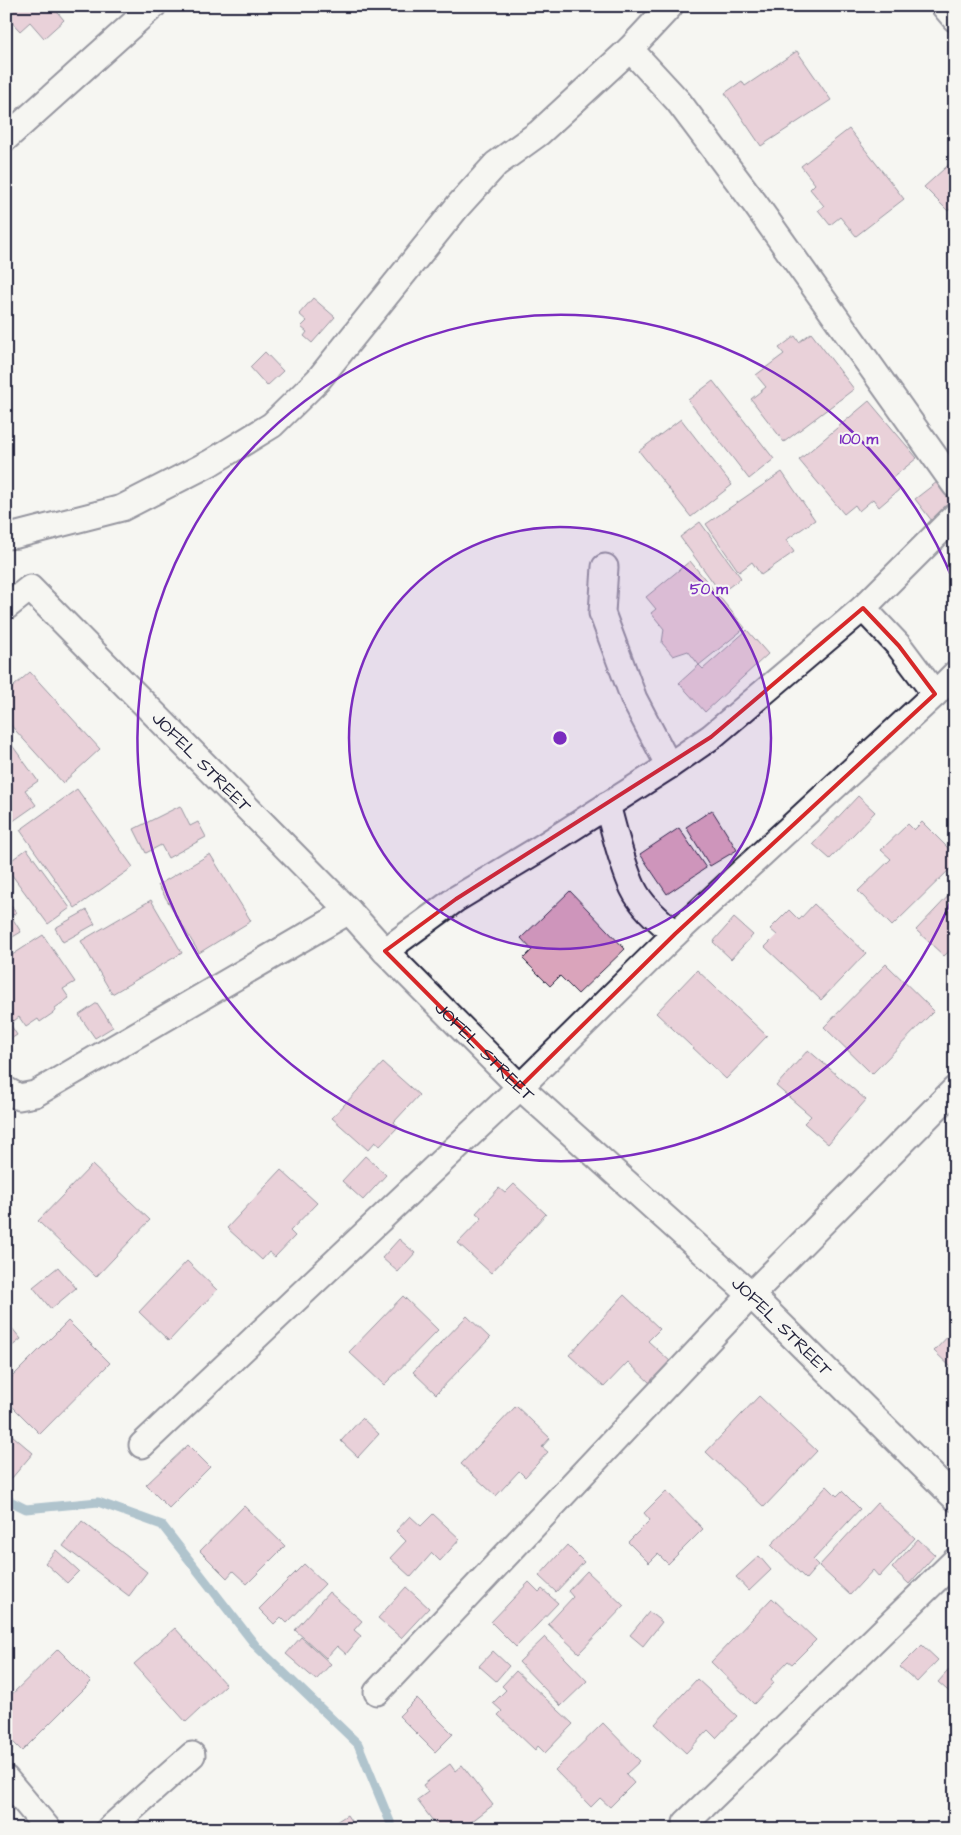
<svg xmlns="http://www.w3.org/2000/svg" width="961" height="1835" font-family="'Architects Daughter',sans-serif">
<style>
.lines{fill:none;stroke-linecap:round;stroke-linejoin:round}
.stream{stroke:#5c87a0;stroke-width:9}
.building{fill:#daa4bb;stroke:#22223b}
.minor-casing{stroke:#22223b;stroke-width:29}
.minor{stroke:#f6f6f2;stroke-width:25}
.marked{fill:none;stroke:#d62828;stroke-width:4;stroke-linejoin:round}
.ring{fill:none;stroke:#7b2cbf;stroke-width:2.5}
.labels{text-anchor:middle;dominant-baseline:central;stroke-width:4.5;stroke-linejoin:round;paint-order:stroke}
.street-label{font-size:18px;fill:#22223b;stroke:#f6f6f2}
.centre{fill:#7b2cbf;stroke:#f6f6f2;stroke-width:2.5}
.ring-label{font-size:15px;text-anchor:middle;font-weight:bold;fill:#7b2cbf;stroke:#f6f6f2;stroke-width:4.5;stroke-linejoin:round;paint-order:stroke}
</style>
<rect width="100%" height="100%" fill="#f6f6f2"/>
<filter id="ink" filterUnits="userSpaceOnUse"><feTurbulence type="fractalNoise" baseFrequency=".02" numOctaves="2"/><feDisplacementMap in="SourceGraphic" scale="10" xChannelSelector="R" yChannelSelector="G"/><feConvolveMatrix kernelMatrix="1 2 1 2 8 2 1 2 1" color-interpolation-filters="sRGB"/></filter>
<g filter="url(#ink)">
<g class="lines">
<polyline class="stream" points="6,1499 26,1509 98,1502 162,1525 256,1646 358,1744 393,1829"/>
</g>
<g class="building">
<polygon points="6,6 52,6 64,20 44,38 30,22 20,31 6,16"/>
<polygon points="797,51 831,100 761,146 725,93 742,81 745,86"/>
<polygon points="849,129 904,199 856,236 840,217 830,225 818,210 824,206 810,189 815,184 801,166"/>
<polygon points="955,159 955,205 948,211 924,187"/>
<polygon points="313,298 335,317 312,343 304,336 307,332 301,327 307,321 299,314"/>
<polygon points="811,333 854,389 784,442 751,399 766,387 756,375 784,354 779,348 795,336 799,342"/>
<polygon points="265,352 283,371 267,386 250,367"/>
<polygon points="713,381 774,459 749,479 688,400"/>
<polygon points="869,401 917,458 891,479 900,489 879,507 873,499 859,511 855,505 844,514 799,460"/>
<polygon points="681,419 732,485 691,517 639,451"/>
<polygon points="782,472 815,520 786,540 794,552 761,575 752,562 739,572 706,524"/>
<polygon points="937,482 954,503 932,521 915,499"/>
<polygon points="700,522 741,578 721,593 680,537"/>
<polygon points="690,561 745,628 699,665 688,651 673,656 662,643 664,629 651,613 656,609 646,597"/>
<polygon points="747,630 768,654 705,712 679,683 699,665 703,669"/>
<polygon points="30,672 100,749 63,783 6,720 6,693"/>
<polygon points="6,737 38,781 25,790 36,805 6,826"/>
<polygon points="77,789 133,867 75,908 20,830"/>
<polygon points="858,796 875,812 830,859 813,844"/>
<polygon points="180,806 190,826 198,822 206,837 168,858 161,845 146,853 134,829"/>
<polygon points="712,810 737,850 710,866 686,827"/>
<polygon points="922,822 955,855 955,864 892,926 858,891 891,859 881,850 908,824 914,830"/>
<polygon points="679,828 706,868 667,894 640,854"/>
<polygon points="27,849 70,908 48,924 6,867 6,864"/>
<polygon points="210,854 251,921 199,953 158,885"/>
<polygon points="955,889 955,939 953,940 955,946 944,956 916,930"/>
<polygon points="570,891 625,949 578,994 560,976 550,986 523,959 532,950 521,938"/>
<polygon points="6,898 16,913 11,916 21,932 6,941"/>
<polygon points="151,900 182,953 112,994 81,941"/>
<polygon points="814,904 866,953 821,1000 765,947 777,935 770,929 789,910 799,920"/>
<polygon points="87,910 95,924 63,942 55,928"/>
<polygon points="734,918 753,935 731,959 713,942"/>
<polygon points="43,935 75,982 63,989 69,998 55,1008 56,1011 40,1022 38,1019 26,1027 19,1017 10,1024 17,1035 6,1042 6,959"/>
<polygon points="886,964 934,1011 872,1074 824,1027"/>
<polygon points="697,970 767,1036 726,1079 656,1013"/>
<polygon points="97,1003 113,1027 95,1038 79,1015"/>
<polygon points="808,1050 866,1100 828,1144 804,1123 811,1116 776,1086"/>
<polygon points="383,1063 419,1095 394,1122 398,1127 380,1146 375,1142 368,1150 332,1118"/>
<polygon points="365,1156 386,1175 363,1200 342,1181"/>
<polygon points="92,1165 150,1220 96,1277 38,1221"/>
<polygon points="281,1170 317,1203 290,1231 295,1236 275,1257 269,1252 262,1260 227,1228"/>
<polygon points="514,1184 546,1214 491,1273 458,1243 482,1218 476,1213 499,1188 505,1193"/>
<polygon points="399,1239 415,1253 398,1272 382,1258"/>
<polygon points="187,1261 217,1290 169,1341 139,1312"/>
<polygon points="58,1267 76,1288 51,1309 33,1287"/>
<polygon points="624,1295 660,1329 648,1341 671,1362 651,1384 628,1362 604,1387 569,1355"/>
<polygon points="403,1296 438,1330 384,1385 349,1352"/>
<polygon points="467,1316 490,1338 436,1394 413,1372"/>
<polygon points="6,1321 21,1339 6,1351"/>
<polygon points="68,1321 110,1363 40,1434 6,1400 6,1383"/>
<polygon points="955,1329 955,1371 934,1351"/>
<polygon points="759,1396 817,1451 764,1507 706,1452"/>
<polygon points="516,1406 550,1438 542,1447 548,1452 525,1477 519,1471 496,1496 461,1464"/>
<polygon points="362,1418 379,1434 358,1457 341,1441"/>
<polygon points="6,1430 33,1453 6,1485"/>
<polygon points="188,1445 210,1467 169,1508 146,1485"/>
<polygon points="827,1486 837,1496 842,1491 860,1509 813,1560 818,1565 806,1579 771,1545"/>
<polygon points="666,1491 703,1529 668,1564 658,1554 649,1563 628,1542 650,1520 644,1513"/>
<polygon points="877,1503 915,1538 879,1577 873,1570 850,1595 819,1566"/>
<polygon points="244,1506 285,1546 247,1584 233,1571 227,1578 200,1551"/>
<polygon points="433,1514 460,1539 440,1561 432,1553 411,1577 390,1558 406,1541 396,1531 410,1516 421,1526"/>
<polygon points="82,1521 147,1572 129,1596 63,1546"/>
<polygon points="918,1539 935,1555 909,1584 892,1568"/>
<polygon points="567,1545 584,1562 556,1592 539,1576"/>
<polygon points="56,1550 79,1571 67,1583 45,1563"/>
<polygon points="759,1556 771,1570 749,1591 736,1577"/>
<polygon points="304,1564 325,1584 287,1623 281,1617 274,1624 259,1609"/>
<polygon points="587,1571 624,1606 579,1653 548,1624 573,1597 568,1591"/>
<polygon points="529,1582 539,1592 542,1589 558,1603 516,1647 491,1622"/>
<polygon points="406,1587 429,1608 401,1638 378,1618"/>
<polygon points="329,1592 362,1621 354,1630 361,1636 346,1654 337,1646 326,1658 295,1630"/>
<polygon points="772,1598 816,1640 792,1664 788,1661 771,1679 774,1683 754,1704 711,1662"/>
<polygon points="649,1612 662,1622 643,1646 630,1635"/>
<polygon points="175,1628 226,1685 186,1722 134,1664"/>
<polygon points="301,1637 331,1664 316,1680 286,1654"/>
<polygon points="545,1637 587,1681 561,1706 519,1662"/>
<polygon points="922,1645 938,1660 917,1682 900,1667"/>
<polygon points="58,1649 91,1682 22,1751 6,1735 6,1700"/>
<polygon points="493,1651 509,1666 496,1681 479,1666"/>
<polygon points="955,1663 955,1697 938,1682"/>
<polygon points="516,1671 573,1724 545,1753 538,1746 535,1750 498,1715 502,1711 493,1703 506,1690 502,1686"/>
<polygon points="697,1679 737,1716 716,1738 708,1730 686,1753 655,1724"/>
<polygon points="417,1698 453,1734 435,1752 399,1716"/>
<polygon points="603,1723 640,1761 626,1774 634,1783 610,1807 600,1798 591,1807 555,1770"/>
<polygon points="450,1764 455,1771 462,1765 493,1805 462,1829 439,1829 417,1800 428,1792 423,1785"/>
<polygon points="347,1815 356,1829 325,1829"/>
</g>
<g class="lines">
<g class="minor-casing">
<g id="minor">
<polyline points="944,6 955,19"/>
<polyline points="630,49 678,101 756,205 955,485"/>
<polyline points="6,138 153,6"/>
<polyline points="6,536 17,535 122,508 210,463 272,425 318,380 458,206 496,164 539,133 630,49 670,6"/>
<polyline points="605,567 602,613 634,699 669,766"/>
<path id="s1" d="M6,607l24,-19 319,323 36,40 135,136 231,208 204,203"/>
<polyline points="935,694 899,646 863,608 955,516"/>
<path d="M607,805c8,28 14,57 26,83 9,19 27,33 42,46"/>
<polyline points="385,951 456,899 539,849 669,766 711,737 863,608"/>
<polyline points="6,1090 19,1097 35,1094 349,911"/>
<polyline points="142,1445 520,1087 675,934 935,694 955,674"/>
<polyline points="377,1692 751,1295 955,1089"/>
<polyline points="6,1779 48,1829"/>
<polyline points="686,1823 955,1561"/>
<polyline points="109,1829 192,1755"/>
</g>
</g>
<use href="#minor" class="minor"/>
</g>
</g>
<path d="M0 0H961V1835H0ZM863,608l36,38 36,48 -260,240 -155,153 -135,-136 71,-52 255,-162z" fill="#f6f6f2" fill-opacity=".55" fill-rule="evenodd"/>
<path class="marked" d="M863,608l36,38 36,48 -260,240 -155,153 -135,-136 71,-52 255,-162z"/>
<circle cx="560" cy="738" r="211" fill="#7b2cbf" fill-opacity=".12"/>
<g class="ring">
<circle cx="560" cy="738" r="211"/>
<path d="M954 893A423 423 0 1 1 954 583"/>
</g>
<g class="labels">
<g class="street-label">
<text stroke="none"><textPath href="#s1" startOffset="275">JOFEL STREET</textPath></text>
<text stroke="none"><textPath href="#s1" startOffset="680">JOFEL STREET</textPath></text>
<text stroke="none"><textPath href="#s1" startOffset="1085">JOFEL STREET</textPath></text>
</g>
</g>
<circle cx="560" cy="738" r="8" class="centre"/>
<g class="ring-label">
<text x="859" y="444">100 m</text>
<text x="709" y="594">50 m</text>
</g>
<rect width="961" height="1835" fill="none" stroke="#f6f6f2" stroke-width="25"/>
<rect x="12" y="12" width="936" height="1810" fill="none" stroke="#22223b" stroke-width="2" filter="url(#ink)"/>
</svg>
